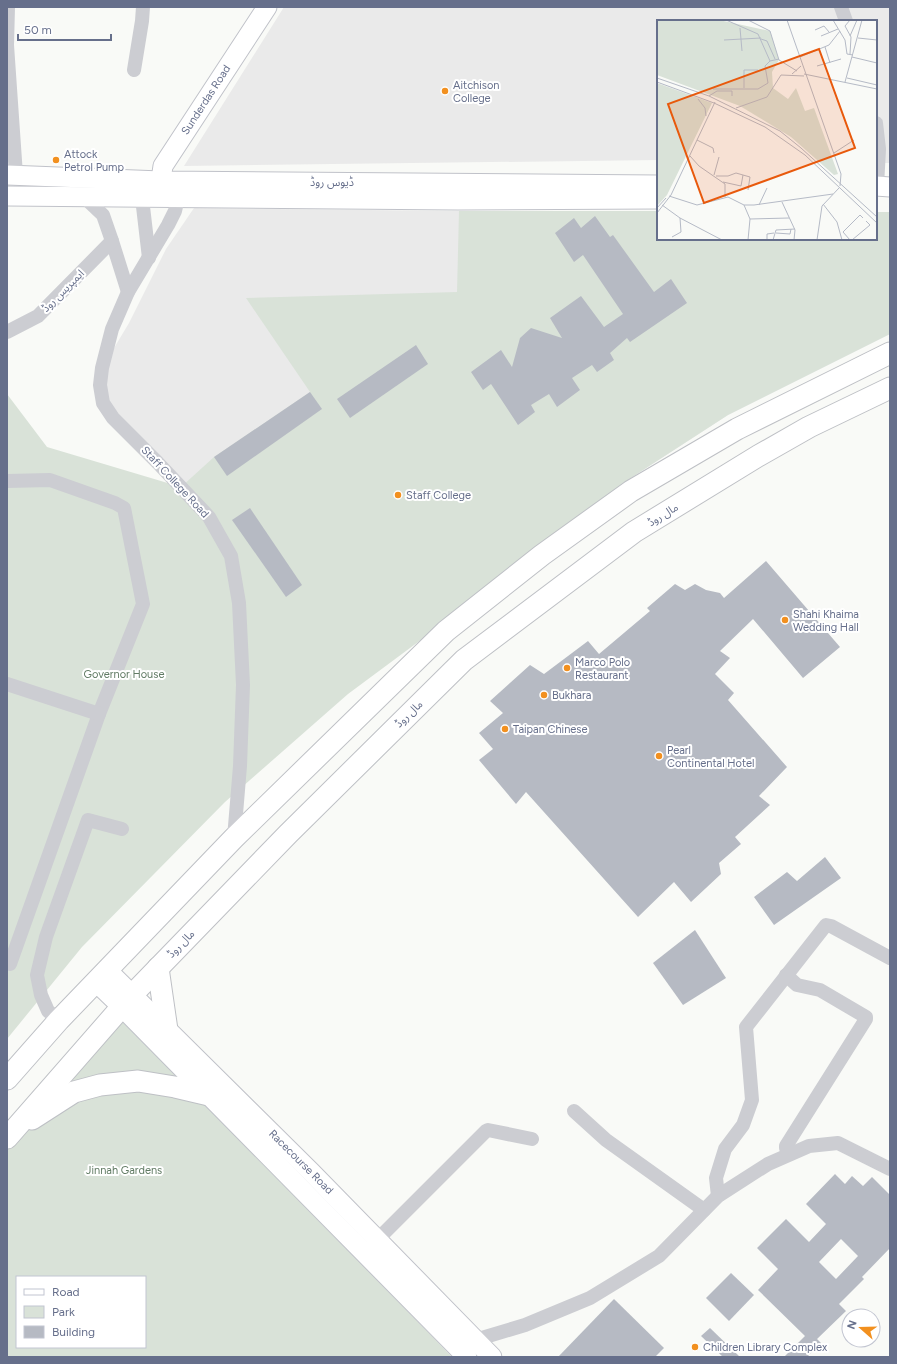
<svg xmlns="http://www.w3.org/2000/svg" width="897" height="1364" font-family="Figtree,'Noto Sans Arabic',sans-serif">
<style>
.built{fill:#eaeaea}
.green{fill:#d9e2d8;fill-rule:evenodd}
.building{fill:#b6bac3;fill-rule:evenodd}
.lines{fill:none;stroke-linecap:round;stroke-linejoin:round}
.secondary-casing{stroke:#c0c2c9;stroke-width:21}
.primary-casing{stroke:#bec0c5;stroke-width:23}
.minor{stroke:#cccdd2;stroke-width:14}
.secondary{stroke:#fff;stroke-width:19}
.primary{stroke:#fff;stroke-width:21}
.poi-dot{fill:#f2901f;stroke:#fff;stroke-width:1.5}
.labels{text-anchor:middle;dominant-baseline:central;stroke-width:4;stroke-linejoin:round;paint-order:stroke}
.poi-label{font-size:11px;fill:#666f8b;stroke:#fff;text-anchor:start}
.street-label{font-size:11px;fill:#666f8b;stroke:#fff}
.park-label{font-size:11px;fill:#617b64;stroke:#fff}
.inset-road{fill:none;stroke:#b5bac6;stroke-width:1}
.view{fill:#e8590c;fill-opacity:0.15;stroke:#e8590c;stroke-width:2}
.inset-edge{fill:none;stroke:#666f8b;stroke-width:2}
</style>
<rect width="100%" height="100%" fill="#f9faf7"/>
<g class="built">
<polygon points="284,7 890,7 890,163 876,163 876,21 658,21 658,160 184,166"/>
<polygon points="194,208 458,211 658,211 658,239 876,239 890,334 728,415 623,483 441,625 231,556 113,418 102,368 129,323 166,249"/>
</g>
<g class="green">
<polygon points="459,211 658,211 658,239 876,239 876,212 890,212 890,334 728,415 623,483 441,625 348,694 225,802 82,947 7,1039 7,394 47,447 181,487 214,457 310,392 246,298 457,292"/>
<path d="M121,1014l331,343h-445v-215zM17,1277h128v70h-128z"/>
</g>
<g class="building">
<polygon points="595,216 610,237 613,235 654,292 671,279 687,303 630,342 627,338 610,353 614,360 597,372 592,365 572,378 580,390 557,407 549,394 531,405 535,412 518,425 491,384 483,390 471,372 501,350 512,367 520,338 531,328 562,338 550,318 581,296 604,327 623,314 583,255 574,262 555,233 574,218 581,228"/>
<polygon points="416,345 428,364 350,418 337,399"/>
<polygon points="310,392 322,409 227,476 214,457"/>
<polygon points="250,508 302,585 286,597 232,520"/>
<polygon points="766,561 840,647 803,678 753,619 720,651 730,658 715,674 734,693 728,700 787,767 759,796 770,805 735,837 741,844 719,863 721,874 691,902 674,882 638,917 526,792 516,804 479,760 493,749 479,733 503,713 490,701 530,665 544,674 588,641 599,654 650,611 647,608 675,584 685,590 695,584 706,590 720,593 724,598"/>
<polygon points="825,857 841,878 774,925 754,897 787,872 797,881"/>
<polygon points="695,930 726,978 683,1005 653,963"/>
<path d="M835,1174l10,10 7,-8 11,10 9,-9 18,18v53l-28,29 2,2 -25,25 7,7 -29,28 4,4 -14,14h-23l21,-21 -47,-46 20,-21 -21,-21 29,-29 23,23 17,-18 -20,-20zM841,1239l17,17 -22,23 -17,-17z"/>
<polygon points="731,1273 754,1295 729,1321 706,1298"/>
<polygon points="614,1299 664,1348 655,1357 558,1357"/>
<polygon points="710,1328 740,1357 723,1357 701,1336"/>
</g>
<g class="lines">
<g class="secondary-casing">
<g id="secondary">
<polyline points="7,175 161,181 658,185"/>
<polyline points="876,186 890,187"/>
<polyline points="159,193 163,166 267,7"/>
<polyline points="7,196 458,200 658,199"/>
<polyline points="107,970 311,1172 492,1357"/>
<polyline points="96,982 122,1007 467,1357"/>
</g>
</g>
<g class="primary-casing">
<g id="primary">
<polyline points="158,968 167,1030"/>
<polyline points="7,1079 59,1020 234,838 446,631 542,555 631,491 737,429 890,353"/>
<polyline points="32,1119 74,1092 100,1085 138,1081 175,1087 209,1095"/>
<polyline points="7,1138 132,995 288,834 464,660 634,532 758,456 809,427 890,388"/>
</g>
</g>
<g class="minor">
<polyline points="8,7 7,45 16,175"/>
<polyline points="841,7 846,21"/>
<polyline points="134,70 142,21 143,7"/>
<polyline points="876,123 879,149 877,186"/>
<polyline points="84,197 103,215 112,241 128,292"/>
<polyline points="142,198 149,258"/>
<polyline points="178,198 175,211 168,225 128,292 112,329 102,368 100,385 103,403 113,418 158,463 209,517 231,556 239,603 243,685 240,766 234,838"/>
<polyline points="7,332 38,316 112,241"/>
<polyline points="7,481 50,480 115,503 124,508 143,604 99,714 10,964"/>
<polyline points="7,684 99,714"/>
<polyline points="786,975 797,985 820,990 866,1017 866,1019 786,1146 786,1148 790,1154"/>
<polyline points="59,1020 48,1011 41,995 37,975 46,937 88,820 122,829"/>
<polyline points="574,1111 606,1140 704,1210"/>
<polyline points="718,1196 716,1178 725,1149 743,1125 752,1100 746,1027 826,925 831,926 890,958"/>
<polyline points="378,1239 486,1131 488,1130 532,1139"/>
<polyline points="475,1340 525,1325 590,1298 659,1256 718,1196 768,1164 809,1146 838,1143 890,1169"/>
</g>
<use href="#secondary" class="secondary"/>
<use href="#primary" class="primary"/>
</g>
<g class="poi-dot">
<circle cx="445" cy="91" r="4"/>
<circle cx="56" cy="160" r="4"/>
<circle cx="398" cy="495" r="4"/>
<circle cx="785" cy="620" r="4"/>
<circle cx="567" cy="668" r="4"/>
<circle cx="544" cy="695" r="4"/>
<circle cx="505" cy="729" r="4"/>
<circle cx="659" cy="756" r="4"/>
<circle cx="695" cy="1347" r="4"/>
</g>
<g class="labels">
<g class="poi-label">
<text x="453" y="85">Aitchison<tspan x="453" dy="13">College</tspan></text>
<text x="64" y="154">Attock<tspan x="64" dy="13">Petrol Pump</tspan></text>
<text x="406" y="495">Staff College</text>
<text x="793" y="614">Shahi Khaima<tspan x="793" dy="13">Wedding Hall</tspan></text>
<text x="575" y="662">Marco Polo<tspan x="575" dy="13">Restaurant</tspan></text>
<text x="552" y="695">Bukhara</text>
<text x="513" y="729">Taipan Chinese</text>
<text x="667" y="750">Pearl<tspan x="667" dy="13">Continental Hotel</tspan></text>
<text x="703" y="1347">Children Library Complex</text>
</g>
<g class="street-label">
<text transform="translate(206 100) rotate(-57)">Sunderdas Road</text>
<text x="332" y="182">ڈیوس روڈ</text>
<text transform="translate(63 291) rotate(-45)">ایمپریس روڈ</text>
<text transform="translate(175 482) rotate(47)">Staff College Road</text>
<text transform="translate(663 515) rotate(-32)">مال روڈ</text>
<text transform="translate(409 714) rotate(-44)">مال روڈ</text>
<text transform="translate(181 944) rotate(-46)">مال روڈ</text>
<text transform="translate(301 1162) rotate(45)">Racecourse Road</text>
</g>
<g class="park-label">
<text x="124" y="674">Governor House</text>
<text x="124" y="1170">Jinnah Gardens</text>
</g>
</g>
<g transform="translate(657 20)">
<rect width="220" height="220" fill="#f9faf7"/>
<path d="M0,0h62l51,11 9,29 -7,12 1,16 15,11 8,-11 9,23 9,-3 24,66 -4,1 -43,-38 -51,-31 -83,-31zM0,63l55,20 -45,92 -10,11z" fill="#d9e2d8"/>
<path class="inset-road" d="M69,0l32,14 12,27 9,-2M91,0l22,11 9,29 18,11M130,0l54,154 -1,12M176,0l12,20 2,14 6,1M83,8l2,23M158,10l9,-4 5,6M164,16l17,-7M193,16l7,-16M201,18l19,2M104,19l6,2 8,18M67,20l37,-2M168,27l5,16M193,34l1,-17 -6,-11 5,-6M143,37l29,-12 11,-14M195,37l25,6M160,46l24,-7M135,54l9,-8M147,54l73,15M0,58l52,18 71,35 21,17 76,69M190,58l30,7M0,62l57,21 51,24 40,28 72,68M188,62l17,-62M87,68v-18h14M56,69h45l10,-6 -3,-17 5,-5M52,76l8,-5h15v5M41,79l7,9 1,8M79,88l31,-11 14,-22 23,1M40,120l16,8 1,5M177,133l20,-13M33,136l9,10 26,18v13M57,155l5,-18M59,156h12l8,-3 14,4 -2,13M66,162l18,4 2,-11M12,176l28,9 31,-8 16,8h10l79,-11M125,182l13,28 -1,10M166,184l14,18 5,18M5,185l18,13 42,22M87,185l6,14 39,-1M102,185l8,-17M0,188l9,-10M0,193l14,-18 44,-93M119,213l14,1 1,-5M15,217l9,-5 -1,-14M91,220l2,-21M110,220v-6l7,-1M116,220l3,-10 19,-1M160,220l5,-34 17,-18M193,220l-7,-8 17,-17 3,3M195,220l18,-15 -4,-4"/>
<path class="view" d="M162,29l36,99 -151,55 -36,-99z"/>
<rect width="220" height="220" class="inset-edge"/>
</g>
<rect width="897" height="1364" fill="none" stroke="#666f8b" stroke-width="16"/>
<rect x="16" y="1276" width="130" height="72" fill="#ffffff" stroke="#c2c5d1"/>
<rect x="24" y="1289" width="20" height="6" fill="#ffffff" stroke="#c2c5d1"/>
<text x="52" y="1296" font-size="12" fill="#666f8b">Road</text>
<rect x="24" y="1306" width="20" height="12" fill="#d9e2d8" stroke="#c2c5d1"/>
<text x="52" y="1316" font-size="12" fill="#666f8b">Park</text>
<rect x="24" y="1326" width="20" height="12" fill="#b6bac3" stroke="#c2c5d1"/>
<text x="52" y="1336" font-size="12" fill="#666f8b">Building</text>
<g transform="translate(861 1328) rotate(290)"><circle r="19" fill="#ffffff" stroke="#c2c5d1"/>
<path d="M0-3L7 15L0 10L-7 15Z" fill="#f2901f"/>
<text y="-6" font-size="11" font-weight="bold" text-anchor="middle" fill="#666f8b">N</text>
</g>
<path d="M18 34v6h93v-6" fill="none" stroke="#666f8b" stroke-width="2"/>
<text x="24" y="34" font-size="12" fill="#666f8b" stroke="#ffffff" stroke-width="3" paint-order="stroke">50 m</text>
</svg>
